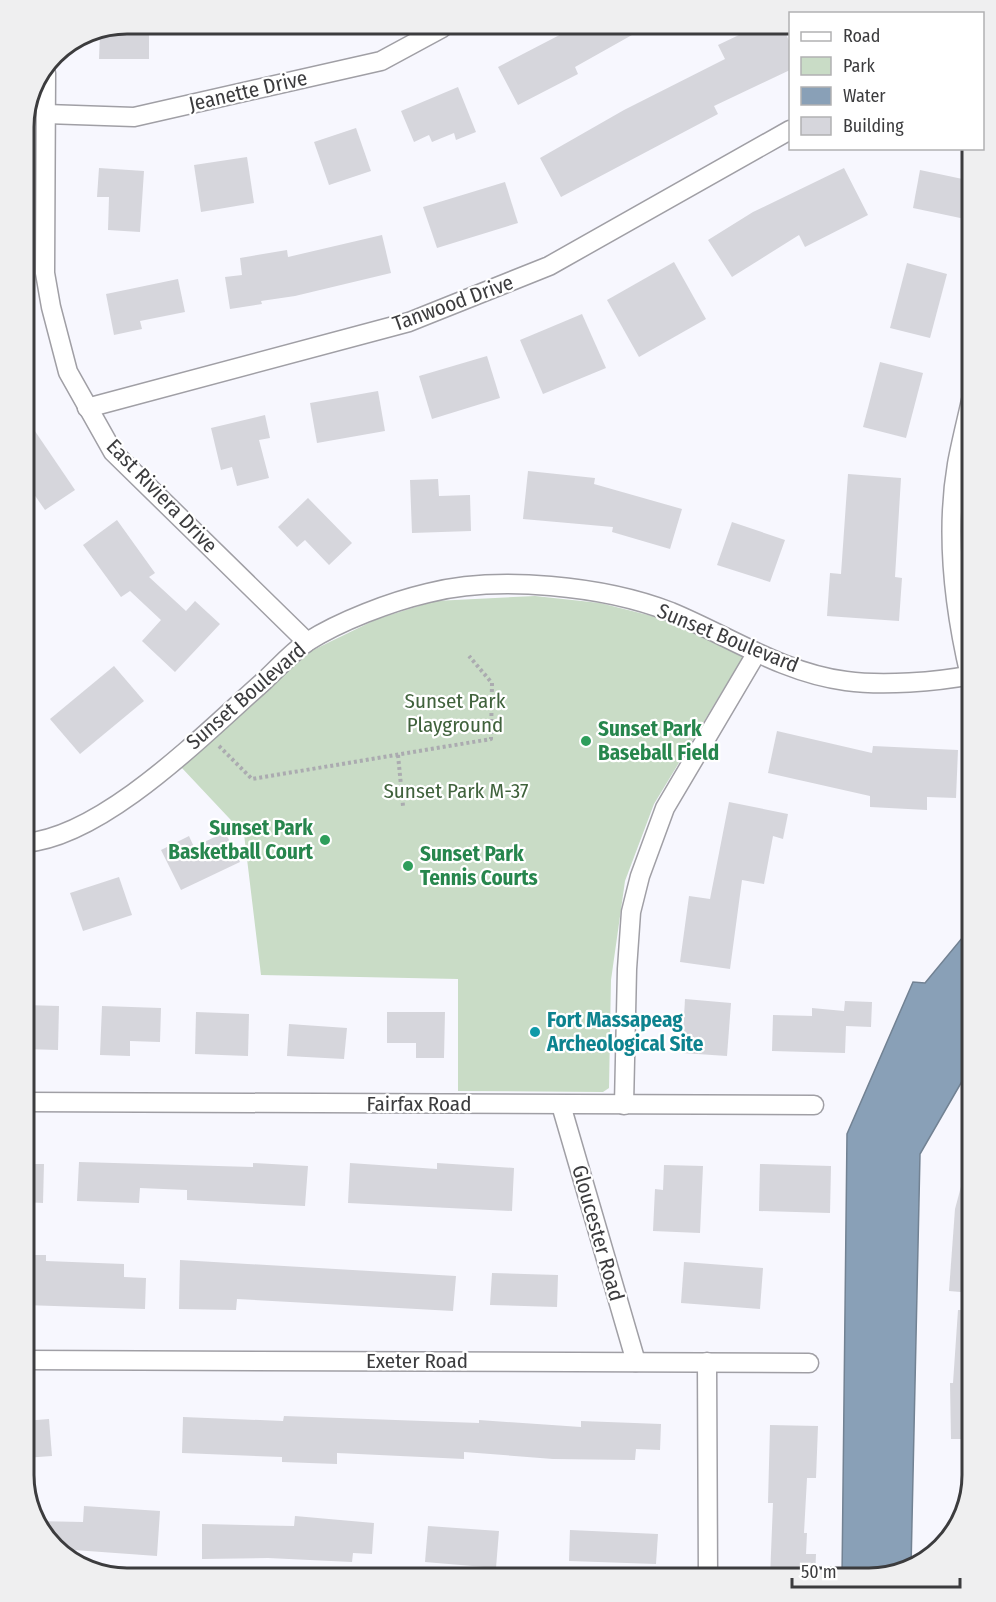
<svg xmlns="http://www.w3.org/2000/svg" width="996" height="1602" font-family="'Fira Sans Condensed',sans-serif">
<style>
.green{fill:#c9dcc6}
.water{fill:#89a0b7;stroke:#728293;stroke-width:1.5}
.building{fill:#d6d6dc}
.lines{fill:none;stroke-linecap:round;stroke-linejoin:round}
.minor-casing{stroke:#a09fa5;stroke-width:21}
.path{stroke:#ababb0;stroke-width:4;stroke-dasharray:3 3;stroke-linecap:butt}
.minor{stroke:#fff;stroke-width:18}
.leisure-dot{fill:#2e9e5b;stroke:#fff;stroke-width:2}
.culture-dot{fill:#0f9aa8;stroke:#fff;stroke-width:2}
.labels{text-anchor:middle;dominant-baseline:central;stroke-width:4.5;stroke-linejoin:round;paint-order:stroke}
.street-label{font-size:21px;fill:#3c3c3e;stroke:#fff}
.park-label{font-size:21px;fill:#40623c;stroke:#fff}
.leisure-label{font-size:21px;font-weight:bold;fill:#27864d;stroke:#fff;text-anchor:start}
.culture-label{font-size:21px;font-weight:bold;fill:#0d838f;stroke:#fff;text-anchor:start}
.rim{fill:none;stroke:#3c3c3e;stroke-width:3}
</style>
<rect width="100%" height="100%" fill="#f7f7fe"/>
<polygon class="green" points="535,596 600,603 672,621 743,657 654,804 625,881 611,980 609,1088 603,1092 458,1091 458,979 261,975 244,834 181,767 309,652 377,619 435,601"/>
<polygon class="water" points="972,926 972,1064 920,1154 911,1568 869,1578 842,1578 847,1134 913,982 925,983"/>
<g class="building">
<polygon points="760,25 782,25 790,43 790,70 714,106 718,114 561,197 540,158 624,110 725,59 718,45"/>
<polygon points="648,26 575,67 578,74 518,105 498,67 575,27"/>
<polygon points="149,31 149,59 99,59 100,32"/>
<polygon points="458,87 476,132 456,140 454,133 432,142 429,135 414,142 401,111"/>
<polygon points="356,128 371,171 329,185 314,142"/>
<polygon points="247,157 254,203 201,212 194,165"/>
<polygon points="99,168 144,171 140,232 108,230 109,197 97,197"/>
<polygon points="844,168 868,215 805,247 799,235 732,277 708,240 753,212"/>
<polygon points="920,170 972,181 965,219 913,208"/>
<polygon points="505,182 518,223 437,248 423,207"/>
<polygon points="382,235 391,273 295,296 261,301 262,304 230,309 225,277 242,275 240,258 287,250 288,257"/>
<polygon points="674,262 706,319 639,357 607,300"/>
<polygon points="907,263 947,274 930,338 890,328"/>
<polygon points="178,279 185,312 140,321 142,329 114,335 106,294"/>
<polygon points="582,314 606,368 543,394 520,340"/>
<polygon points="487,356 500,398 432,419 419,376"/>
<polygon points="880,362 923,373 906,438 863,427"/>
<polygon points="378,391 385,431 317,443 310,403"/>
<polygon points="24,415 75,490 45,510 24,480"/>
<polygon points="265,415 270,438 259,440 269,478 237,486 232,467 221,470 211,428"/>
<polygon points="528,471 595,478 594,484 682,509 670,549 612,532 613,527 523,519"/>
<polygon points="848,474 901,478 895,577 902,578 899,621 827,616 830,573 841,574"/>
<polygon points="438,479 439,496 470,495 471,531 412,533 410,480"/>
<polygon points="308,498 352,543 329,565 305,540 297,547 278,527"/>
<polygon points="117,520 155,573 149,577 186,611 195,601 220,624 175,672 142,641 161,620 130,591 121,597 83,545"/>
<polygon points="732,522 785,540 770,582 717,565"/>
<polygon points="114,666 144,701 80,754 50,719"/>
<polygon points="777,731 872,753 873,746 958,750 956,798 927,797 927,810 870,807 870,796 768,773"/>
<polygon points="729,802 788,814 783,839 773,836 764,884 742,880 730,969 680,962 689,896 710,899"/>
<polygon points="225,832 240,862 181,890 161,850 189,836 194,847"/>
<polygon points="119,877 132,915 83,931 70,893"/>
<polygon points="685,999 731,1003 727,1056 682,1053"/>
<polygon points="845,1001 872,1002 871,1027 846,1026 845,1053 772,1051 773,1015 812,1016 812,1008 844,1011"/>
<polygon points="24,1005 59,1006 58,1050 24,1049"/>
<polygon points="102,1006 161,1008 160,1042 130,1041 130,1056 100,1055"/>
<polygon points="196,1012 249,1014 248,1056 195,1054"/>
<polygon points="387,1012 445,1012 444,1058 416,1058 416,1043 387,1043"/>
<polygon points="289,1024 347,1028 344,1059 287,1056"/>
<polygon points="79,1162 253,1167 253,1163 308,1166 305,1206 187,1200 187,1190 140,1188 139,1203 77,1201"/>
<polygon points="350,1163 437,1169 437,1163 514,1168 512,1211 348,1203"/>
<polygon points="24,1164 44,1164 43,1203 24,1202"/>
<polygon points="760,1164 831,1166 830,1213 759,1211"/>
<polygon points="664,1165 703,1166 700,1233 653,1231 655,1189 663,1190"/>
<polygon points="966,1168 972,1169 972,1293 949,1291 955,1209"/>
<polygon points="24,1255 46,1255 46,1261 124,1264 124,1277 146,1278 145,1309 24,1305"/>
<polygon points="180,1260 456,1276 453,1311 237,1299 236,1310 179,1309"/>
<polygon points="684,1262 763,1268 760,1309 681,1303"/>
<polygon points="492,1273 558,1275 557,1307 490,1305"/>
<polygon points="958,1310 972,1310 972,1439 951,1439 950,1383 953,1383"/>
<polygon points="284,1416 479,1423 479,1420 581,1427 581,1421 661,1424 660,1450 636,1449 635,1460 553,1459 464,1452 464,1459 337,1453 337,1464 282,1462 282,1457 182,1453 183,1417 283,1421"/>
<polygon points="49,1419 52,1456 24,1458 24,1421"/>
<polygon points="770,1425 818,1426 816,1478 807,1478 804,1533 807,1533 806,1554 816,1554 815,1578 770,1578 773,1503 768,1503"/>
<polygon points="84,1506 160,1511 157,1556 60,1549 35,1521 83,1522"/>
<polygon points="295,1516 374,1523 372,1554 353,1553 352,1562 268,1558 202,1559 202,1524 294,1526"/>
<polygon points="428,1526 499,1531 496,1568 425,1562"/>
<polygon points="570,1530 658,1534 656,1564 569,1561"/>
</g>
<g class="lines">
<g class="minor-casing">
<g id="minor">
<polyline points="46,73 45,273 51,307 68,372 113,452 307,642"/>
<polyline points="46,114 134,117 381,61 442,28"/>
<polyline points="87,408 409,322 549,266 790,130"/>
<path d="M970,676c-16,-68 -25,-142 -13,-212 4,-22 10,-45 15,-68"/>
<path d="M24,843c80,-6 181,-110 240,-162 14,-13 27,-28 43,-39 33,-21 83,-40 121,-49 70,-18 176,-7 243,19 58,24 112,61 175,69 37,5 90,1 126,-6"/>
<polyline points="24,1102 814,1105"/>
<polyline points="561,1105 636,1362"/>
<polyline points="624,1105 627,969 631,912 640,876 665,808 756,654"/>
<polyline points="24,1360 809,1363"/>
<polyline points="707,1362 708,1578"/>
</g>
</g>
<g class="path">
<polyline points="219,746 252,779 491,739 492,683 469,656"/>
<polyline points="398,755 403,806"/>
</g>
<use href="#minor" class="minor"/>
</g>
<g class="leisure-dot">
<circle cx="586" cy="741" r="6"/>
<circle cx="325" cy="840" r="6"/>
<circle cx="408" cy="866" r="6"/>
</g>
<circle class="culture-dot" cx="535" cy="1032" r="6"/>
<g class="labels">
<g class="street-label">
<text transform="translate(248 91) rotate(-13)">Jeanette Drive</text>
<text transform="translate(453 303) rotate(-20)">Tanwood Drive</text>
<text transform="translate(162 496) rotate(46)">East Riviera Drive</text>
<text transform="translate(728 638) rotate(22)">Sunset Boulevard</text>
<text transform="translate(246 696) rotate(-41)">Sunset Boulevard</text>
<text x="419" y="1104">Fairfax Road</text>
<text transform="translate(598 1233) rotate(74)">Gloucester Road</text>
<text x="417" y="1361">Exeter Road</text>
</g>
<g class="park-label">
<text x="455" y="701">Sunset Park<tspan x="455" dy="24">Playground</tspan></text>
<text x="456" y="791">Sunset Park M-37</text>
</g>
<g class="leisure-label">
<text x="598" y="729">Sunset Park<tspan x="598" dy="24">Baseball Field</tspan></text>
<text x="313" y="828" text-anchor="end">Sunset Park<tspan x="313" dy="24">Basketball Court</tspan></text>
<text x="420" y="854">Sunset Park<tspan x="420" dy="24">Tennis Courts</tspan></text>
</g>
<g class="culture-label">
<text x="547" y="1020">Fort Massapeag<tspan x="547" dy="24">Archeological Site</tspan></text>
</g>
</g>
<path d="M0 0H996V1602H0ZM127 34H869A93 93 0 0 1 962 127V1475A93 93 0 0 1 869 1568H127A93 93 0 0 1 34 1475V127A93 93 0 0 1 127 34Z" fill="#efeff0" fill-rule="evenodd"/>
<path class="rim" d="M127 34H869A93 93 0 0 1 962 127V1475A93 93 0 0 1 869 1568H127A93 93 0 0 1 34 1475V127A93 93 0 0 1 127 34Z"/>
<rect x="789" y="12" width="195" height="138" fill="#ffffff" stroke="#b1b1b2" stroke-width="1.5"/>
<rect x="801" y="32" width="30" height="9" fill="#ffffff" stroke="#b1b1b2" stroke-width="1.5"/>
<text x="843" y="42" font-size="18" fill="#3c3c3e">Road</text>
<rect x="801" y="57" width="30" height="18" fill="#c9dcc6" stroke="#b1b1b2" stroke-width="1.5"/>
<text x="843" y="72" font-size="18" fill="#3c3c3e">Park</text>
<rect x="801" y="87" width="30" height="18" fill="#89a0b7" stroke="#b1b1b2" stroke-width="1.5"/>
<text x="843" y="102" font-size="18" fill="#3c3c3e">Water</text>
<rect x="801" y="117" width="30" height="18" fill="#d6d6dc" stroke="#b1b1b2" stroke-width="1.5"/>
<text x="843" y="132" font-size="18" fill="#3c3c3e">Building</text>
<path d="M792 1578v9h168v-9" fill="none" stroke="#3c3c3e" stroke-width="3"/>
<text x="801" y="1578" font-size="18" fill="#3c3c3e" stroke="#ffffff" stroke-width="4.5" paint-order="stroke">50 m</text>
</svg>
